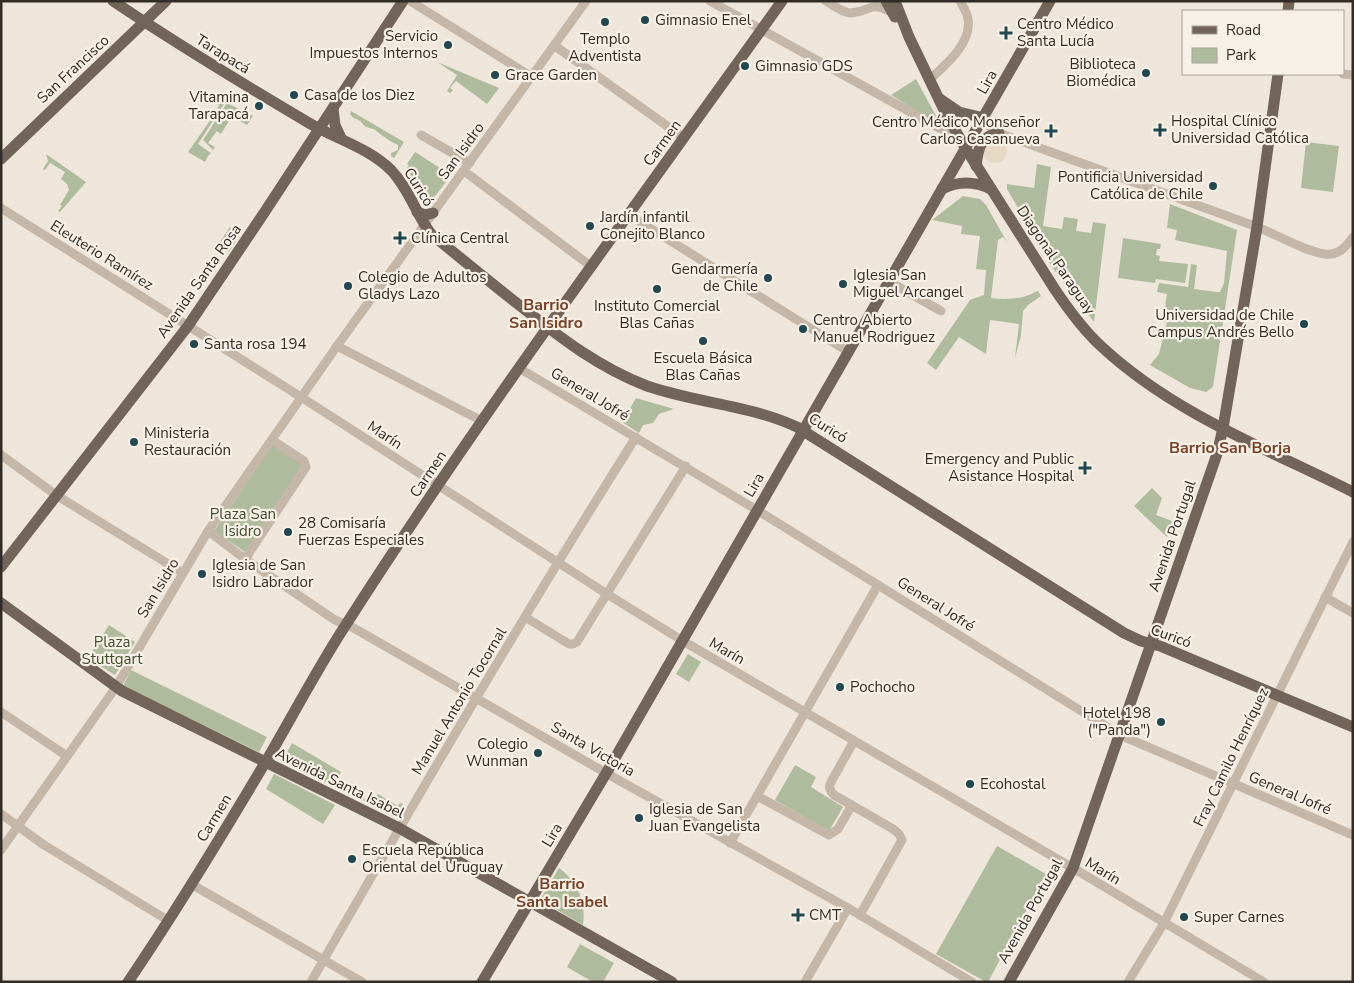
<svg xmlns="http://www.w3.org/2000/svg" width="1354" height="983" font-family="'Nunito Sans',sans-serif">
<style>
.green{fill:#aebb9c}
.plaza{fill:#e5d9c3}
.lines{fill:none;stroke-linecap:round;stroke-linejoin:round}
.minor{stroke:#c5b7a8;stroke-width:9}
.major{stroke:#73645a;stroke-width:11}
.poi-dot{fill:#21484f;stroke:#f7f0e6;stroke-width:2}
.labels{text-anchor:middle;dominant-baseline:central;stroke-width:4.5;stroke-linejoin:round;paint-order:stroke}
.poi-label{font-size:15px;fill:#322c27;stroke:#f7f0e6;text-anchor:start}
.street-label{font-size:15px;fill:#322c27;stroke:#f7f0e6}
.park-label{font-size:15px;fill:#3f4e2e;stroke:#f7f0e6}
.neighbourhood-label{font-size:16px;font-weight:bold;fill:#784329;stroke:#f7f0e6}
</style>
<rect width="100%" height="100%" fill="#eee6da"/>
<g class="green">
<polygon points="437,62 499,88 487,104 456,81 450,88 453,90 450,93 447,91 457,75"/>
<polygon points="916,79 942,127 891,95"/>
<polygon points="221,98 226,101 198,144 211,153 208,156 205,162 188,152 216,112 219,105 217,104"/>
<polygon points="227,103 253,116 247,125 232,116 221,134 217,131 208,143 215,147 213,150 203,140"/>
<path d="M351,111l53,31 -10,16 -3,-2v-3l7,-3v-5c-9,-4 -17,-10 -24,-16 -1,0 -7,-2 -8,-2 -3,-2 -4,-5 -6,-6 -5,-3 -7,-2 -10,-7z"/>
<polygon points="1306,142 1339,146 1333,192 1301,188"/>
<polygon points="415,152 451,175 430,203 426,201 417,183 406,169 409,165 407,164"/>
<polygon points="46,154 86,182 60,212 58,211 62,206 60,205 69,190 67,184 61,179 65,172 50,163 45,170 43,169 48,161"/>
<polygon points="1037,164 1051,167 1043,226 1062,229 1064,217 1078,219 1076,231 1091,233 1093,222 1106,224 1094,322 1052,267 1007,189 1007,184 1034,188"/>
<path d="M963,196l17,3 6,6 21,37 -4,-5 -5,3 -7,58c17,2 32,1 47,-7l3,5 -13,9 -5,6 -2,24 -6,23 4,-34 -29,-4 -4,34 -27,-17 -23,33 -9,-7 43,-63 14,-5 2,-25 -10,-1 4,-33 -19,-2 1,-8 -30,-6z"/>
<polygon points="1170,204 1237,230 1213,387 1206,392 1190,388 1150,365 1159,354 1167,322 1163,321 1167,294 1157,292 1159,283 1188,287 1191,264 1197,265 1194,289 1217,292 1220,292 1224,283 1227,251 1175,240 1177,230 1167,228"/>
<polygon points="230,227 240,234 229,252 218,245"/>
<polygon points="1123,238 1161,244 1160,249 1157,249 1156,255 1160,256 1159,261 1188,264 1185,283 1156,279 1155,283 1118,278"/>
<polygon points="636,398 674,409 659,414 653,423 643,425 639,433 622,422"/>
<polygon points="273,444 303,464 245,552 214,531"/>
<polygon points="1152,488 1162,498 1156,515 1172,521 1167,537 1134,506"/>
<polygon points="109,625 135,642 115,675 88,658"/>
<polygon points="688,654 701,662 689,682 676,674"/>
<polygon points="131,670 267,737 259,752 123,686"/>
<polygon points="292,743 341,772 336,782 372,803 378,794 398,806 400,803 403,804 397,814 393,815 286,763 284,758"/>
<polygon points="795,765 816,777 811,787 843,807 829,831 775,800"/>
<polygon points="274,774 335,805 323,824 266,789"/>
<polygon points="997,846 1046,874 988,982 986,982 936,954"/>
<path d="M559,868c19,14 27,34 24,57l-43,-25z"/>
<polygon points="580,944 614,963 603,982 593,982 567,967"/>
</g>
<circle class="plaza" cx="995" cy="151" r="12"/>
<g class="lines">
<g class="minor">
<polyline points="410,1 532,77"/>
<polyline points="710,1 941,129 958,135"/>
<path d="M826,1c7,4 17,12 25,12 20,-1 17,-13 40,-1"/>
<polyline points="555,46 684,138"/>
<polyline points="1343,74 1353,75"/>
<path d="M929,80c16,-15 43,-36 39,-61 -1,-7 -5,-12 -8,-18"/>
<path d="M984,118l5,8 10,7c84,31 168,61 253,92 20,7 54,27 73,29 13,2 21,-7 28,-17"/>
<polyline points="421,135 470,163"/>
<polyline points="464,171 592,267"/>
<polyline points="1,208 301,397 607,594 683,641 1083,874 1264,982"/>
<polyline points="629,215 847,351"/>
<polyline points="888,281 941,311"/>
<polyline points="337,346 482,421"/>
<polyline points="519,368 757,510 1120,735 1353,835"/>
<polyline points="1,455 56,495 183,573"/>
<polyline points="208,531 245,559 335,620 352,627 613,777 848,908 972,982"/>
<polyline points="245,559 306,467 304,461 272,440"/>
<polyline points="1325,597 1353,613"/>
<polyline points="525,617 569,644 573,644 577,642 686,466"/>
<polyline points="1,712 67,756"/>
<path d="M854,741l-23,41c-3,5 -1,9 3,13l59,34 6,5 3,6 -42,75"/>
<polyline points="757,796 829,835 838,829 852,805"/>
<polyline points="1,814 44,845 169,921"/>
<polyline points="730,843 878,585"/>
<polyline points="1,850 116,687 208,531 337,346 586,1"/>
<polyline points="191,884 362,982"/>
<path d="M311,982c105,-184 212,-366 325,-545"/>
<polyline points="805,982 848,908"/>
<polyline points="1128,982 1164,923 1353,542"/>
</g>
<g class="major">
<path d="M113,1c64,43 130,83 196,122 27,16 60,25 82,47 18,19 25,44 40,64 31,25 61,50 92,74 39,31 77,60 124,78 49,17 103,19 150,41l327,206 17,8 19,5 193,81"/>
<polyline points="886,1 895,17"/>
<path d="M895,1l14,36 38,79 19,33 88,139c14,21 29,42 48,59 71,66 165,102 251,145"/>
<polyline points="1288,11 1289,1"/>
<polyline points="940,99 959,112 984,118"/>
<polyline points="333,109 335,125 341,138"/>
<polyline points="1,159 166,1"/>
<path d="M976,166c2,-17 4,-30 23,-33"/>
<path d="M942,189c16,-8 32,-8 49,0"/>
<polyline points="417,212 425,215 433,213"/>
<polyline points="1,567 188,326 264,213 403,1"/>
<polyline points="1,603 122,691 399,828 672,982"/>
<path d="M128,982c51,-75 98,-153 144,-231 25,-43 48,-87 75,-128 136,-213 288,-416 435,-622"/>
<polyline points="482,982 611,765 1050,1"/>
<polyline points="1009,982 1073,868 1217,454 1223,428 1257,227 1278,74"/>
</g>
</g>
<g class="poi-dot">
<circle cx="645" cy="20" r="5"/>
<circle cx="605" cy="22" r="5"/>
<path d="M1003.5 25.5h5v5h5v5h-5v5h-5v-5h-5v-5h5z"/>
<circle cx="448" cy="45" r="5"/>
<circle cx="745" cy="66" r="5"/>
<circle cx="1146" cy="73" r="5"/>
<circle cx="495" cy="75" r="5"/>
<circle cx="294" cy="95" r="5"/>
<circle cx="259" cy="106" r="5"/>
<path d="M1157.5 122.5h5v5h5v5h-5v5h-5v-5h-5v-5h5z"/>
<path d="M1048.5 123.5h5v5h5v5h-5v5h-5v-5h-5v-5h5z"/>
<circle cx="1213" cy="186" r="5"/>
<circle cx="590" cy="226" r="5"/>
<path d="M397.5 230.5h5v5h5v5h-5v5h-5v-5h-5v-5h5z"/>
<circle cx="768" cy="278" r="5"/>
<circle cx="843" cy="284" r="5"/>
<circle cx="348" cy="286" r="5"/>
<circle cx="657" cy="289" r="5"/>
<circle cx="1304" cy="324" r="5"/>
<circle cx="803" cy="329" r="5"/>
<circle cx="703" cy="341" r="5"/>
<circle cx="194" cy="344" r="5"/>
<circle cx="134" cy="442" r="5"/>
<path d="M1082.5 460.5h5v5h5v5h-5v5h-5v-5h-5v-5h5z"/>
<circle cx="288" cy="532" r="5"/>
<circle cx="202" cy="574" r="5"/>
<circle cx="840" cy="687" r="5"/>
<circle cx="1161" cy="722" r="5"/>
<circle cx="538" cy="753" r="5"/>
<circle cx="970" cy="784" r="5"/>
<circle cx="639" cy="818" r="5"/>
<circle cx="352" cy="859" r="5"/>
<path d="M795.5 907.5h5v5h5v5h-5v5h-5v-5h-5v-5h5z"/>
<circle cx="1184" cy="917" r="5"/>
</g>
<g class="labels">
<g class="poi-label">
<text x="655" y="20">Gimnasio Enel</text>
<text x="1017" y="24">Centro Médico<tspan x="1017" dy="17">Santa Lucía</tspan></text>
<text x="438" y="36" text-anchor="end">Servicio<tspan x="438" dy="17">Impuestos Internos</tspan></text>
<text x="605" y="39" text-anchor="middle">Templo<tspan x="605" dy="17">Adventista</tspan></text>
<text x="1136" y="64" text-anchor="end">Biblioteca<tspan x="1136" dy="17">Biomédica</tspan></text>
<text x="755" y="66">Gimnasio GDS</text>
<text x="505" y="75">Grace Garden</text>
<text x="304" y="95">Casa de los Diez</text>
<text x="249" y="97" text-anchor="end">Vitamina<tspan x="249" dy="17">Tarapacá</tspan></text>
<text x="1171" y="121">Hospital Clínico<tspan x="1171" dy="17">Universidad Católica</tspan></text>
<text x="1040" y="122" text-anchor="end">Centro Médico Monseñor<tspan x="1040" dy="17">Carlos Casanueva</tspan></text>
<text x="1203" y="177" text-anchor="end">Pontificia Universidad<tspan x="1203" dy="17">Católica de Chile</tspan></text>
<text x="600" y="217">Jardín infantil<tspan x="600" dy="17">Conejito Blanco</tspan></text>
<text x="411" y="238">Clínica Central</text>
<text x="758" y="269" text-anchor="end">Gendarmería<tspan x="758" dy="17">de Chile</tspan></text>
<text x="853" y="275">Iglesia San<tspan x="853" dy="17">Miguel Arcangel</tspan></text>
<text x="358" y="277">Colegio de Adultos<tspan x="358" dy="17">Gladys Lazo</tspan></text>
<text x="657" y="306" text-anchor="middle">Instituto Comercial<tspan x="657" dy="17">Blas Cañas</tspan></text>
<text x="1294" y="315" text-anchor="end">Universidad de Chile<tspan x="1294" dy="17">Campus Andrés Bello</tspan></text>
<text x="813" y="320">Centro Abierto<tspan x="813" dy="17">Manuel Rodriguez</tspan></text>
<text x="204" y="344">Santa rosa 194</text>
<text x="703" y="358" text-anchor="middle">Escuela Básica<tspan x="703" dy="17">Blas Cañas</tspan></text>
<text x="144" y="433">Ministeria<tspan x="144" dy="17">Restauración</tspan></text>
<text x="1074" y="459" text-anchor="end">Emergency and Public<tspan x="1074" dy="17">Asistance Hospital</tspan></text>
<text x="298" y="523">28 Comisaría<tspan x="298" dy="17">Fuerzas Especiales</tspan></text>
<text x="212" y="565">Iglesia de San<tspan x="212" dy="17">Isidro Labrador</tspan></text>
<text x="850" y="687">Pochocho</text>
<text x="1151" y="713" text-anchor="end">Hotel 198<tspan x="1151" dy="17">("Panda")</tspan></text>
<text x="528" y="744" text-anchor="end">Colegio<tspan x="528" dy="17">Wunman</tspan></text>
<text x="980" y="784">Ecohostal</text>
<text x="649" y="809">Iglesia de San<tspan x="649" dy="17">Juan Evangelista</tspan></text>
<text x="362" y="850">Escuela República<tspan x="362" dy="17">Oriental del Uruguay</tspan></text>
<text x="809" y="915">CMT</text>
<text x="1194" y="917">Super Carnes</text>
</g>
<g class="street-label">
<text transform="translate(223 54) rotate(32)">Tarapacá</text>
<text transform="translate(73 69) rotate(-43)">San Francisco</text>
<text transform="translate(987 82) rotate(-61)">Lira</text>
<text transform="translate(662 143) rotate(-54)">Carmen</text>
<text transform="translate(461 151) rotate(-54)">San Isidro</text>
<text transform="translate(419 187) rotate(58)">Curicó</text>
<text transform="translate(102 255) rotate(32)">Eleuterio Ramírez</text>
<text transform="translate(1056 260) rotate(56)">Diagonal Paraguay</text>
<text transform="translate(199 281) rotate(-55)">Avenida Santa Rosa</text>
<text transform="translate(590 394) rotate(31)">General Jofré</text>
<text transform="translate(828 428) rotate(32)">Curicó</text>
<text transform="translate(385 435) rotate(33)">Marín</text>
<text transform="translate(428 474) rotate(-56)">Carmen</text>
<text transform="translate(754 485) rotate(-60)">Lira</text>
<text transform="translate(1172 536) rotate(-71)">Avenida Portugal</text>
<text transform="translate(158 588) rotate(-59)">San Isidro</text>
<text transform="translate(936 604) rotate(32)">General Jofré</text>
<text transform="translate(1171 636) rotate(20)">Curicó</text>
<text transform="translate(727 651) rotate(30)">Marín</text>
<text transform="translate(459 701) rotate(-59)">Manuel Antonio Tocornal</text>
<text transform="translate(593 749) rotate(30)">Santa Victoria</text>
<text transform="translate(1231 757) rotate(-64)">Fray Camilo Henríquez</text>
<text transform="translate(340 783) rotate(26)">Avenida Santa Isabel</text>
<text transform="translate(1290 793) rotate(23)">General Jofré</text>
<text transform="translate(214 818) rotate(-59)">Carmen</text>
<text transform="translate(552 835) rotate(-59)">Lira</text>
<text transform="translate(1103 871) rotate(31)">Marín</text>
<text transform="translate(1030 911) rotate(-61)">Avenida Portugal</text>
</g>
<g class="park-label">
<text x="243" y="514">Plaza San<tspan x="243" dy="17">Isidro</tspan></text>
<text x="112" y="642">Plaza<tspan x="112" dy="17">Stuttgart</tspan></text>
</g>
<g class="neighbourhood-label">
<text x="546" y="305">Barrio<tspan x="546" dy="18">San Isidro</tspan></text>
<text x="1230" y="448">Barrio San Borja</text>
<text x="562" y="884">Barrio<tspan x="562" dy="18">Santa Isabel</tspan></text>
</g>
</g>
<rect width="1354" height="983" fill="none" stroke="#322c27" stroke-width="5"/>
<rect x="1182" y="10" width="162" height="65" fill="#f7f0e6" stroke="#a8a29a"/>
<rect x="1192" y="26" width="25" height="8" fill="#73645a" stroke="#a8a29a"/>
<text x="1226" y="35" font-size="15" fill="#322c27">Road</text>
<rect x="1192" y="48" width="25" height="15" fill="#aebb9c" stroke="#a8a29a"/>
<text x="1226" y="60" font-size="15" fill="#322c27">Park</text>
</svg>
